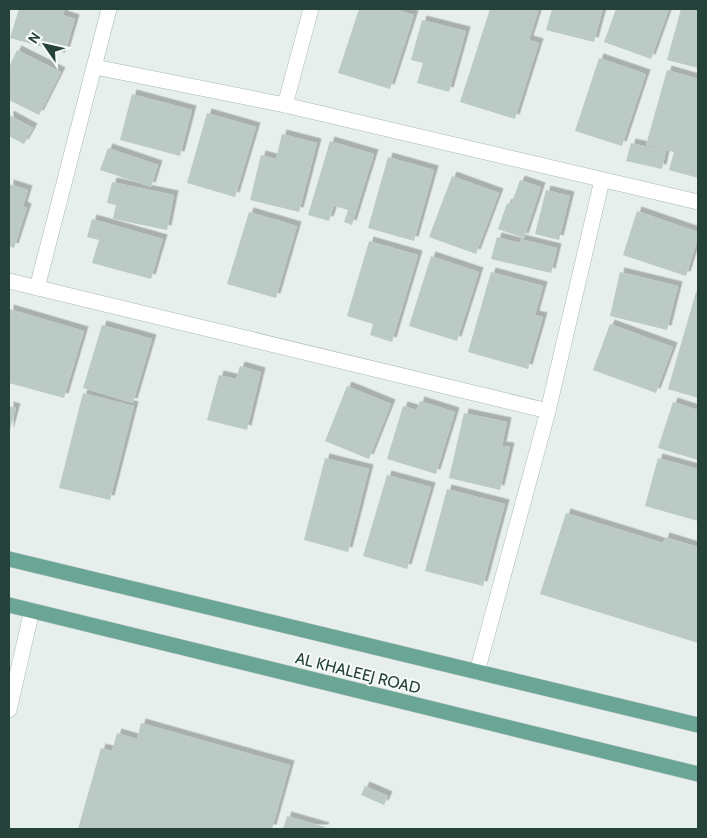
<svg xmlns="http://www.w3.org/2000/svg" width="707" height="838" font-family="Cabin,sans-serif">
<style>
.building{fill:#bbcac4;filter:url(#shadow)}
.lines{fill:none;stroke-linecap:round;stroke-linejoin:round}
.minor-casing{stroke:#a8b8b2;stroke-width:16}
.major-casing{stroke:#c2cac8;stroke-width:16}
.minor{stroke:#fff;stroke-width:15}
.major{stroke:#6aa596;stroke-width:15}
.labels{text-anchor:middle;dominant-baseline:central;stroke-width:4;stroke-linejoin:round;paint-order:stroke}
.street-label{font-size:16px;fill:#24423a;stroke:#f7fbf9}
</style>
<defs>
<filter id="shadow"><feDropShadow dx="4.5" dy="-4.5" stdDeviation="0" flood-color="#0004"/></filter>
</defs>
<rect width="100%" height="100%" fill="#e6efeb"/>
<g class="building">
<polygon points="19,9 65,9 63,15 75,19 65,53 10,38"/>
<polygon points="359,9 394,9 414,15 390,89 338,73"/>
<polygon points="490,9 539,9 529,40 539,43 515,119 460,102"/>
<polygon points="552,9 603,9 594,42 546,30"/>
<polygon points="616,9 669,9 651,59 604,42"/>
<polygon points="681,9 698,9 698,68 667,60"/>
<polygon points="422,20 466,31 449,92 417,83 423,63 411,60"/>
<polygon points="17,50 61,72 39,115 9,100 9,67"/>
<polygon points="599,58 646,74 622,146 575,131"/>
<polygon points="667,70 698,79 698,178 669,170 674,152 646,145"/>
<polygon points="132,94 192,110 180,156 120,140"/>
<polygon points="207,113 256,127 235,197 187,183"/>
<polygon points="9,115 33,128 24,144 9,136"/>
<polygon points="282,134 317,143 299,212 250,200 261,155 276,159"/>
<polygon points="330,141 374,154 352,225 344,222 348,210 334,206 329,221 308,215"/>
<polygon points="631,143 666,151 662,169 626,161"/>
<polygon points="108,148 158,165 151,187 100,170"/>
<polygon points="388,157 434,170 414,241 368,228"/>
<polygon points="452,176 499,193 476,254 429,237"/>
<polygon points="520,180 541,187 524,238 498,229 507,203 511,205"/>
<polygon points="112,182 174,195 167,230 113,219 116,205 107,203"/>
<polygon points="9,184 28,190 23,206 27,208 14,248 9,246"/>
<polygon points="546,190 570,196 559,240 535,234"/>
<polygon points="637,211 698,232 698,238 686,276 623,255"/>
<polygon points="249,212 297,226 276,298 227,284"/>
<polygon points="92,219 163,239 151,279 92,263 99,240 87,237"/>
<polygon points="497,237 520,243 520,239 557,248 551,273 491,259"/>
<polygon points="369,241 418,255 392,342 370,335 373,324 347,316"/>
<polygon points="431,256 479,272 457,341 409,326"/>
<polygon points="491,272 543,286 535,315 543,317 528,369 468,352"/>
<polygon points="620,272 678,286 667,330 610,316"/>
<polygon points="696,292 698,293 698,398 668,389"/>
<polygon points="9,309 84,331 64,398 9,383"/>
<polygon points="610,324 673,347 656,393 593,370"/>
<polygon points="102,325 152,339 133,403 83,388"/>
<polygon points="240,366 261,372 247,430 207,420 219,375 236,379"/>
<polygon points="347,386 391,404 369,459 325,441"/>
<polygon points="83,393 134,406 110,500 59,488"/>
<polygon points="420,401 455,412 436,474 387,459 403,406 417,410"/>
<polygon points="673,402 698,410 698,460 658,448"/>
<polygon points="9,406 16,408 9,433"/>
<polygon points="464,413 507,422 502,446 510,447 500,490 449,478"/>
<polygon points="325,458 369,469 348,552 304,540"/>
<polygon points="658,458 698,469 698,521 645,506"/>
<polygon points="387,475 431,487 407,569 363,556"/>
<polygon points="447,489 505,504 483,586 425,571"/>
<polygon points="566,513 663,543 665,537 698,547 698,643 540,594"/>
<polygon points="141,723 290,765 272,829 78,829 101,748 112,751 117,733 137,739"/>
<polygon points="365,786 388,796 384,805 361,795"/>
<polygon points="287,816 325,827 324,829 283,829"/>
</g>
<g class="lines">
<g class="minor-casing">
<g id="minor">
<polyline points="95,67 285,105 698,202"/>
<polyline points="285,105 311,9"/>
<polyline points="9,281 548,411 602,180"/>
<polyline points="37,288 109,9"/>
<polyline points="477,672 548,411"/>
<polyline points="9,710 32,610"/>
</g>
</g>
<g class="major-casing">
<g id="major">
<polyline points="9,559 698,725"/>
<polyline points="9,605 698,774"/>
</g>
</g>
<use href="#minor" class="minor"/>
<use href="#major" class="major"/>
</g>
<g class="labels">
<g class="street-label">
<text transform="translate(358 673) rotate(14)">AL KHALEEJ ROAD</text>
</g>
</g>
<rect width="707" height="838" fill="none" stroke="#24423a" stroke-width="20"/>
<g transform="translate(45 45) rotate(304)" stroke="#f7fbf9" stroke-width="4" paint-order="stroke">
<path d="M0-4L9 19L0 12L-9 19Z" fill="#24423a"/>
<text y="-8" font-size="14" font-weight="bold" text-anchor="middle" fill="#24423a">N</text>
</g>
</svg>
